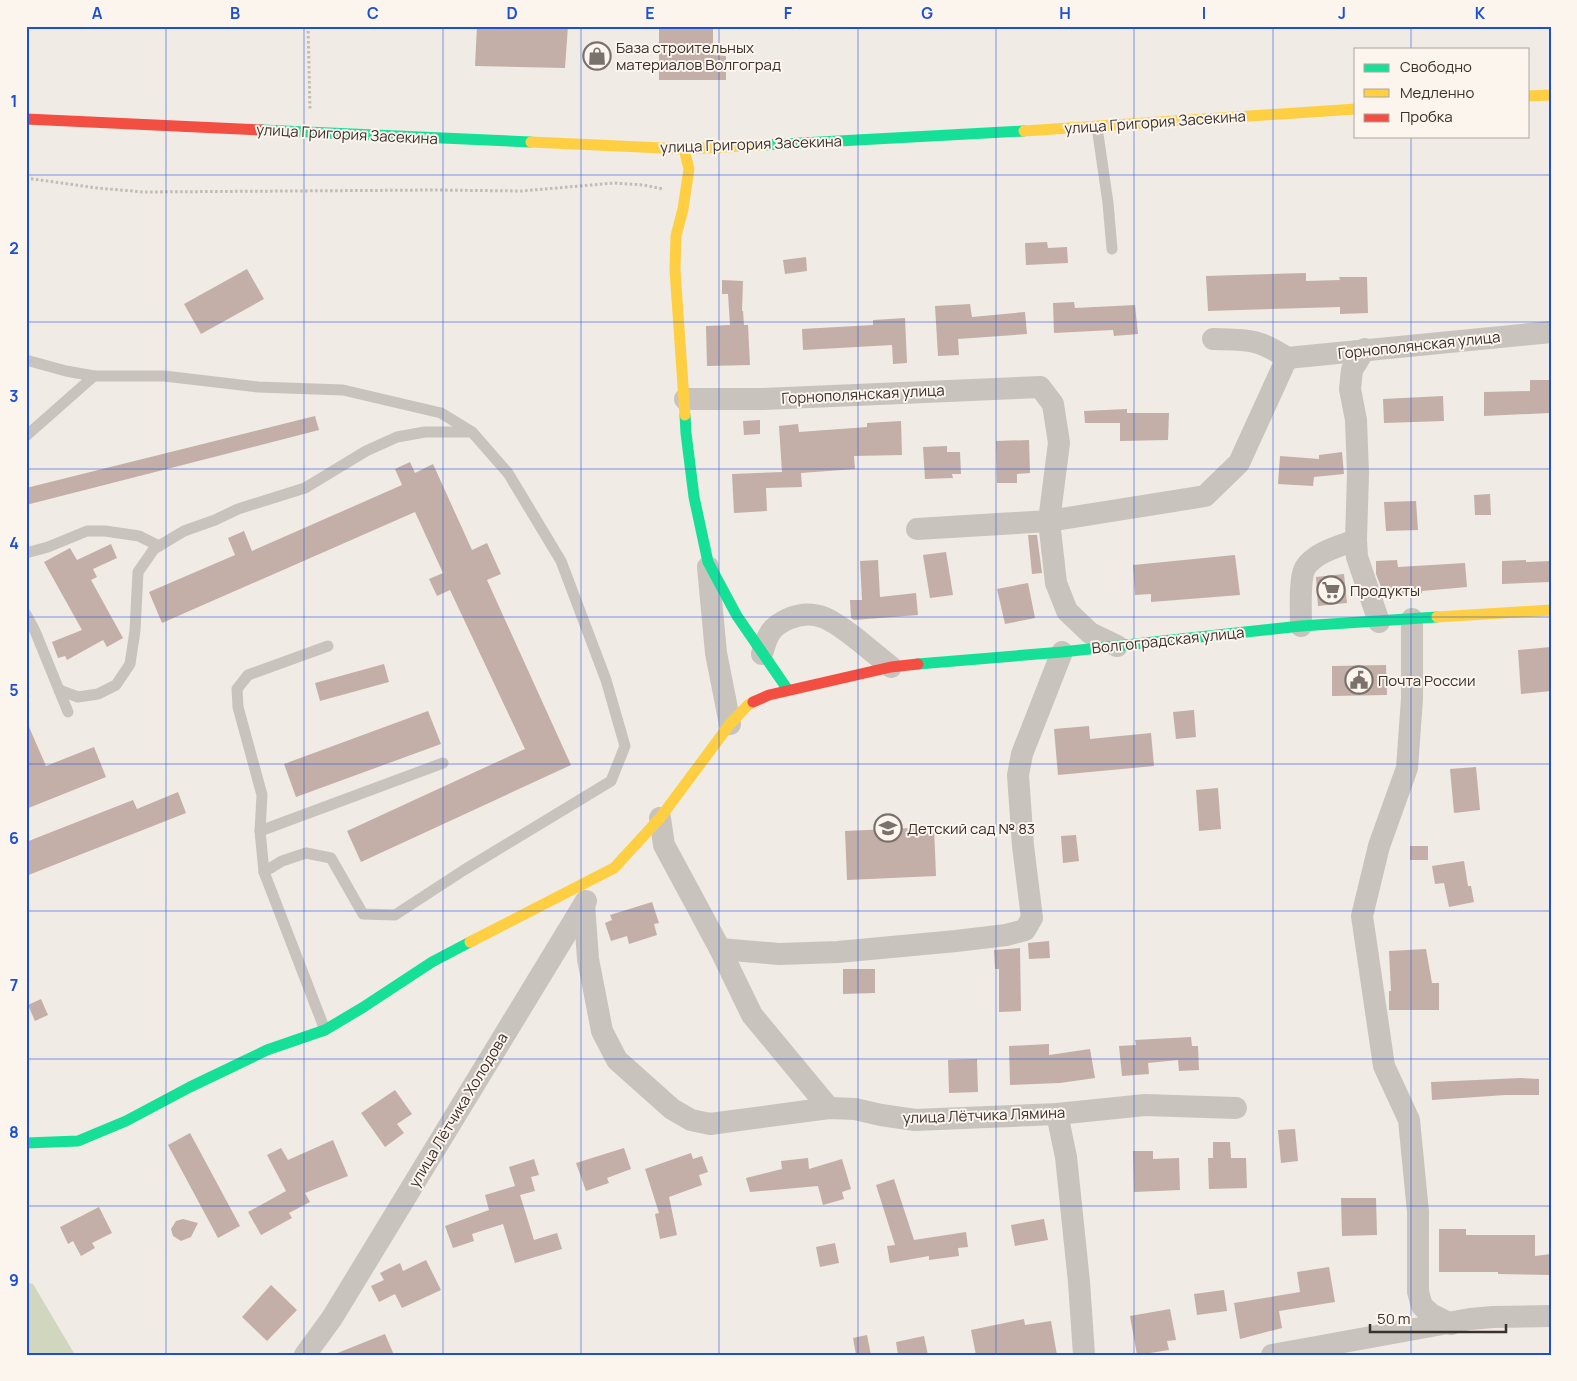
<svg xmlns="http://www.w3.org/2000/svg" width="1577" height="1381" font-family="Manrope,sans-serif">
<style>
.green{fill:#d1d6bf}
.building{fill:#c3afa7}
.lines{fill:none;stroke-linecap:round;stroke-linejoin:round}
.path{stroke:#c2bbb6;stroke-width:3;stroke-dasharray:2.5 2.5;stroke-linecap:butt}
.lane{stroke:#c9c3be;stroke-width:11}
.street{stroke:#c9c3be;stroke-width:22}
.fast{stroke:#16e098;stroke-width:11}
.slow{stroke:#ffcf43;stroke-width:11}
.jam{stroke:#f24e42;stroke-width:11}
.grid{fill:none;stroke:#1d4ed8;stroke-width:1;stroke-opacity:0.55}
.labels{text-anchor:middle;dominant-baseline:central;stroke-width:4;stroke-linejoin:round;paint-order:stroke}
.poi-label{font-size:15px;fill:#3b302b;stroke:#fbf5ee;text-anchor:start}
.street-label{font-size:15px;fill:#3b302b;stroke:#fbf5ee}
.neatline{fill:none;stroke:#1d4ed8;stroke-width:2}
.grid-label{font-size:16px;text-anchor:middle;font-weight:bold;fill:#1d4ed8}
</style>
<rect width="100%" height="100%" fill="#f0ebe5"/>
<polygon class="green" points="26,1282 33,1284 75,1355 26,1355"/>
<g class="building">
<polygon points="477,26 568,26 565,68 475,66"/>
<polygon points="659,26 713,26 713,55 726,56 726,80 659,80"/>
<polygon points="1047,242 1048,248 1067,247 1068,263 1026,265 1025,243"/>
<polygon points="806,257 807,271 785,274 783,260"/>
<polygon points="247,269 264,299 201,334 184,304"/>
<polygon points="1306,273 1306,281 1340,280 1339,277 1367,277 1368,313 1340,314 1340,307 1208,311 1206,276"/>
<polygon points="722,280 743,281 742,311 743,311 744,325 748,325 750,365 707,366 706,326 730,325 728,294 722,294"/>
<polygon points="1074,302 1075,308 1135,305 1138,334 1114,336 1113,330 1054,333 1053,303"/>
<polygon points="970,304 972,317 1025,312 1027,334 958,339 959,355 938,356 935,306"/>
<polygon points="905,318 907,363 893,364 892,345 803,350 802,329 873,325 873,320"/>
<polygon points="1530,380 1549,380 1550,413 1484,416 1484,392 1530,391"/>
<polygon points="1443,396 1444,421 1384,423 1383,399"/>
<polygon points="1127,409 1127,413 1169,413 1168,440 1120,441 1120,423 1085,423 1084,411"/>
<polygon points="315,416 319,430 26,505 26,488"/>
<polygon points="760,420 760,434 744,435 743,421"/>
<polygon points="901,421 902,455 854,456 855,469 801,473 802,487 766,488 767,511 734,513 732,474 782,472 779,426 798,424 799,432 867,427 867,423"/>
<polygon points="1029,440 1030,473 1017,474 1017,483 997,483 996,441"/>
<polygon points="947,446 947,452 960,452 961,474 952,474 953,478 925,479 923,447"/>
<polygon points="1342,452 1344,474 1314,477 1313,486 1278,484 1280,456 1319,459 1319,455"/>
<polygon points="410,462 415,473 433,464 472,550 487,543 501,574 487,580 571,765 361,862 347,831 525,749 450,590 437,596 429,579 443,573 415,512 162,623 149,592 235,555 228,538 244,531 252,551 402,485 395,469"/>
<polygon points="1490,494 1491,515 1475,515 1474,495"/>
<polygon points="1416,501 1418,530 1386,531 1384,502"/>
<polygon points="1028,535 1037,535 1042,573 1032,574"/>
<polygon points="111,544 117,558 93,569 97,577 91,580 123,638 107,647 103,640 67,660 65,656 58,658 52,642 82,630 44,562 70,548 77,560"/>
<polygon points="946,552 953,595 930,598 923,555"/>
<polygon points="1235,555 1240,595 1151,602 1151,594 1135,595 1133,565"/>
<polygon points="878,560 880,597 916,593 918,615 854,620 851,618 850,600 862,600 860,561"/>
<polygon points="1397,560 1398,567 1465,563 1467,587 1422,591 1422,593 1384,595 1376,574 1376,561"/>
<polygon points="1526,560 1526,562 1551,561 1551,582 1502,584 1502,561"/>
<polygon points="1344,574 1347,603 1318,606 1316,577"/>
<polygon points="1028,583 1035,618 1005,624 997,589"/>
<polygon points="1551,647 1551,691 1521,694 1518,650"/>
<polygon points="384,664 389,682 320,701 315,683"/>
<polygon points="1386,665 1387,695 1332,696 1332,666"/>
<polygon points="1194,710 1196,737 1176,739 1173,712"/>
<polygon points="428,711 441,744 296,797 284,764"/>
<polygon points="26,720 46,766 94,747 106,777 26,809"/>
<polygon points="1089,726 1090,739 1151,733 1154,766 1058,775 1054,729"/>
<polygon points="1476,767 1480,810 1454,813 1450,769"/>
<polygon points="1218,788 1221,829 1199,831 1196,790"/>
<polygon points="178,792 186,813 26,876 26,842 133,800 137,809"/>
<polygon points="934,827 936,876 847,880 845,831"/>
<polygon points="1076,835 1079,861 1063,863 1061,836"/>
<rect x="1410" y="846" width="18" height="14"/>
<polygon points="1464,861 1468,886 1471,886 1474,902 1449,907 1444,883 1435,884 1432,866"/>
<polygon points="652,902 659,923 654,924 657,935 629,944 627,936 611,941 605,923 612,920 610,915"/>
<polygon points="1049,941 1050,958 1029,959 1028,943"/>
<polygon points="1020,948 1021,1011 999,1012 999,969 995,969 994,950"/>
<polygon points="1426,949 1432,983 1439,983 1439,1010 1389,1010 1389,991 1391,991 1389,951"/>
<polygon points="843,969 875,969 875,993 843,994"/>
<polygon points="41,999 48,1015 35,1021 28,1005"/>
<polygon points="1191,1037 1192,1046 1198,1046 1199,1070 1179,1071 1178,1060 1148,1063 1149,1074 1122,1076 1119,1046 1136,1045 1135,1040"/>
<polygon points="1049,1044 1049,1055 1090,1049 1095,1078 1060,1083 1010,1085 1009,1046"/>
<polygon points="977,1059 978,1092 949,1093 948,1060"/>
<polygon points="1521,1078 1539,1079 1539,1095 1506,1095 1432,1100 1431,1082"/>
<polygon points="395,1090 412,1114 397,1124 404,1133 385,1147 361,1113"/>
<polygon points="1295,1129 1298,1161 1281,1163 1278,1130"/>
<polygon points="190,1133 240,1226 218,1238 168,1145"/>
<polygon points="333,1140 348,1176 305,1193 310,1202 289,1213 292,1218 261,1235 248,1212 286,1191 267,1155 281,1148 288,1160"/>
<polygon points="1213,1142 1230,1142 1231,1158 1246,1158 1247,1188 1209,1189 1208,1158 1213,1158"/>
<polygon points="624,1148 631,1169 607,1178 609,1183 586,1191 576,1163"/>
<polygon points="1133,1151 1153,1151 1153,1159 1179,1158 1180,1190 1134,1192"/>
<polygon points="691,1153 693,1159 702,1156 708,1172 699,1175 702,1185 669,1197 677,1235 660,1239 655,1214 659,1213 645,1169"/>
<polygon points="808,1158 809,1169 842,1159 851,1189 842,1192 844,1199 823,1205 818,1186 750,1192 746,1178 782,1169 781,1161"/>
<polygon points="534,1159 539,1175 531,1177 535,1191 520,1195 534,1240 557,1233 562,1249 515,1263 503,1224 472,1234 474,1241 453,1248 445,1226 489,1210 485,1195 515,1186 509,1167"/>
<polygon points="894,1179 914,1240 966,1232 968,1247 958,1248 959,1256 929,1260 929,1256 890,1263 887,1246 895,1245 876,1185"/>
<polygon points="1341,1198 1376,1198 1377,1235 1342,1236"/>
<polygon points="99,1207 112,1233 92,1243 95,1248 81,1256 73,1241 68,1244 60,1227"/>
<polygon points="183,1219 198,1223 191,1237 181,1241 173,1236 171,1229 176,1221"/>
<polygon points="1044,1219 1048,1240 1015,1246 1011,1225"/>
<polygon points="1439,1229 1466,1229 1466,1235 1535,1235 1535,1256 1551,1254 1551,1275 1498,1274 1498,1272 1439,1272"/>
<polygon points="835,1243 839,1263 820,1267 816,1247"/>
<polygon points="426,1260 441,1290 402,1308 395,1294 379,1302 371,1286 384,1280 380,1273 400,1263 403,1271"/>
<polygon points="1329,1267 1335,1302 1279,1311 1282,1328 1240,1339 1234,1303 1300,1292 1297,1272"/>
<polygon points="271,1285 297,1310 267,1341 242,1317"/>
<polygon points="1224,1290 1227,1311 1197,1315 1194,1294"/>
<polygon points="1170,1309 1176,1340 1167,1341 1169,1350 1137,1355 1130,1316"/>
<polygon points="1024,1319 1025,1325 1051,1321 1057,1355 976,1355 971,1330"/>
<polygon points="385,1334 394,1355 335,1355 335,1354"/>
<polygon points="867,1335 871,1355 856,1355 853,1338"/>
<polygon points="924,1336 928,1355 898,1355 896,1342"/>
</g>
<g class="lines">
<g class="path">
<polyline points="308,26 310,111"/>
<polyline points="26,178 97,188 144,192 435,190 522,191 614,183 643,185 663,189"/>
</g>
<g class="lane">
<polyline points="1097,127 1108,203 1112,249"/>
<polyline points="26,360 66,371 94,376 164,376 258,387 343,390 441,413 472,432 508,473 561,561 606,680 625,746 611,781 464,870 395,915 363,914 331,858 306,853 282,861 264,872 325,1030"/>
<polyline points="26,436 94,376"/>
<polyline points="26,553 48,547 87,531 105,531 139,536 159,546"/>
<polyline points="26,614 35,631 68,712"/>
<polyline points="59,690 78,697 98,694 116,685 130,664 135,631 138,572 154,549 184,531 215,520 238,509 305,488 366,451 397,437 425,432 472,432"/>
<polyline points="260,831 443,763"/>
<polyline points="264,872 260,831 262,795 238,707 237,689 248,675 328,646"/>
</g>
<g class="street">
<polyline points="1365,349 1352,370 1350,389 1356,420 1358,474 1356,540 1357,557 1379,622"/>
<polyline points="1287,358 1551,332"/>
<polyline points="685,399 763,399 1040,387 1053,404 1059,443 1049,521 917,529"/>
<polyline points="708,567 716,653 730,724"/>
<polyline points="1412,619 1412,699 1407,768 1379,846 1362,916 1384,1066 1409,1120 1418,1212 1418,1292 1422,1306 1431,1314 1451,1324"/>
<path d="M1301,626c0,-13 -2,-47 4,-58 10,-16 35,-22 51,-28"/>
<path d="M1117,646l-27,-13 -23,-22 -11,-28 -7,-62 156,-25 34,-33 48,-105c-30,-20 -39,-18 -74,-19"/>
<path d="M762,654c5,-18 8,-27 26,-35 29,-13 48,4 70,21 11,9 22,18 33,27"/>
<polyline points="660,818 664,845 720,949 752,1015 829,1108"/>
<polyline points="584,904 588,959 602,1031 617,1060 672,1109 691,1120 710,1124 829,1108 855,1109 881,1115 915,1120 1057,1114 1145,1105 1236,1108"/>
<polyline points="720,949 779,954 838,952 956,941 1006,935 1025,930 1032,918 1023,846 1018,775 1022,754 1062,652"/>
<polyline points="1057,1114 1066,1157 1079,1282 1084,1355"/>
<polyline points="305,1355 332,1318 586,901"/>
<polyline points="1272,1355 1470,1319 1493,1317 1551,1316"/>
</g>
<g class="fast">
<polyline points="262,130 531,142"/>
<polyline points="765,145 1024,131"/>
<polyline points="685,415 686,433 694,497 708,562 737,616 788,690"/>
<polyline points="918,664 1062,652 1301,626 1437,617"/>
<polyline points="26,1143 78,1141 126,1121 190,1087 267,1050 325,1030 362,1008 432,962 470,942"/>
</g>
<g class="slow">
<polyline points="1528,96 1551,95"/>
<polyline points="1024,131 1356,109"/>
<polyline points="531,142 684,149 765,145"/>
<polyline points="684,149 689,169 683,209 676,236 675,270 685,415"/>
<polyline points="1437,617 1551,610"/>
<polyline points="470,942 614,868 660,818 730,724 748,705 753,702"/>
</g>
<g class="jam">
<polyline points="26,119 262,130"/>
<polyline points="753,702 769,695 891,667 918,664"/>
</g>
</g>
<path class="grid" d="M166,26v1329M304,26v1329M443,26v1329M581,26v1329M719,26v1329M858,26v1329M996,26v1329M1134,26v1329M1273,26v1329M1411,26v23M1411,136v1219M26,175h1525M26,322h1525M26,469h1525M26,617h1525M26,764h1525M26,911h1525M26,1059h1525M26,1206h1525"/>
<defs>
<g id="shop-ring" transform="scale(1.4375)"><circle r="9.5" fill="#fbf5ee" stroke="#7a716c" stroke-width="1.5"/><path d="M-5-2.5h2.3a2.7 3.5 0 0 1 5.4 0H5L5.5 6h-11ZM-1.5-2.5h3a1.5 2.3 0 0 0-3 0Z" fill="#7a716c"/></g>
<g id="supermarket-ring" transform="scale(1.4375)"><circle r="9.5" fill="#fbf5ee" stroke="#7a716c" stroke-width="1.5"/><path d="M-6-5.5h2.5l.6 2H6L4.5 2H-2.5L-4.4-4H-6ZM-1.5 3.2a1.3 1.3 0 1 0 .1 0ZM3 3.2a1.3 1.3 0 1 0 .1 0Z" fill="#7a716c"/></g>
<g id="civic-ring" transform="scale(1.4375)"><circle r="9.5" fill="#fbf5ee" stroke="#7a716c" stroke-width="1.5"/><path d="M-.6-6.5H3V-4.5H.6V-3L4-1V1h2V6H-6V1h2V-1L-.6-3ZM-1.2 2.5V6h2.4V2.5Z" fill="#7a716c"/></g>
<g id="school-ring" transform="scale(1.4375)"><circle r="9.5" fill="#fbf5ee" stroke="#7a716c" stroke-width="1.5"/><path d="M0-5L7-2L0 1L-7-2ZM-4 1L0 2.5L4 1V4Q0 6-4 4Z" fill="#7a716c"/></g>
</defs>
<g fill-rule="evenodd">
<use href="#shop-ring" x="597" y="56"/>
<use href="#supermarket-ring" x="1331" y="590"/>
<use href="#civic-ring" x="1359" y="680"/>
<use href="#school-ring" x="888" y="828"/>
</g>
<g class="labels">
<g class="poi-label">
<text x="616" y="47">База строительных<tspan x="616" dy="17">материалов Волгоград</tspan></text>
<text x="1350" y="590">Продукты</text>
<text x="1378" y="680">Почта России</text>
<text x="907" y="828">Детский сад № 83</text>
</g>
<g class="street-label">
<text transform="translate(1155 122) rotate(-4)">улица Григория Засекина</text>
<text transform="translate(347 134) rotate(3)">улица Григория Засекина</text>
<text transform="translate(751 144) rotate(-2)">улица Григория Засекина</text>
<text transform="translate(1419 345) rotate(-6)">Горнополянская улица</text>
<text transform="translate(863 394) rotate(-3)">Горнополянская улица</text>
<text transform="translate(1168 640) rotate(-6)">Волгоградская улица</text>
<text transform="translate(458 1110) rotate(-59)">улица Лётчика Холодова</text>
<text transform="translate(984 1115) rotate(-2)">улица Лётчика Лямина</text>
</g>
</g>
<rect width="1577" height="1381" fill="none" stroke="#fbf5ee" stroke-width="55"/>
<rect x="1354" y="48" width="175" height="90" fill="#fbf5ee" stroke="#aea6a0"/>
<rect x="1364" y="64" width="25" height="8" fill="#16e098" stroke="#aea6a0"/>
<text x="1400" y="72" font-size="15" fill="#3b302b">Свободно</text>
<rect x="1364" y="89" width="25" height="8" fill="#ffcf43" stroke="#aea6a0"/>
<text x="1400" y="98" font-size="15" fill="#3b302b">Медленно</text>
<rect x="1364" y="114" width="25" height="8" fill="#f24e42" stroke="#aea6a0"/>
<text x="1400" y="122" font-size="15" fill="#3b302b">Пробка</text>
<path d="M1370 1324v8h136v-8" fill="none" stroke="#3b302b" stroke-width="2.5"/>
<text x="1377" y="1324" font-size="15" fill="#3b302b" stroke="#fbf5ee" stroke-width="4" paint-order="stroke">50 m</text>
<rect x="28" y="28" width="1522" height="1326" class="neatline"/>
<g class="grid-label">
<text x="97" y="19">A</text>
<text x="235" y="19">B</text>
<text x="373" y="19">C</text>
<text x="512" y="19">D</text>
<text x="650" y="19">E</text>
<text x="788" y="19">F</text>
<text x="927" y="19">G</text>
<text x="1065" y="19">H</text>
<text x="1204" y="19">I</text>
<text x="1342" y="19">J</text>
<text x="1480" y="19">K</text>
<text x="14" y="107">1</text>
<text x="14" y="254">2</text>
<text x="14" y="402">3</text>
<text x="14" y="549">4</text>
<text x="14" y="696">5</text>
<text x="14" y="844">6</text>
<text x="14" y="991">7</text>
<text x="14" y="1138">8</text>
<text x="14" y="1286">9</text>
</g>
</svg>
